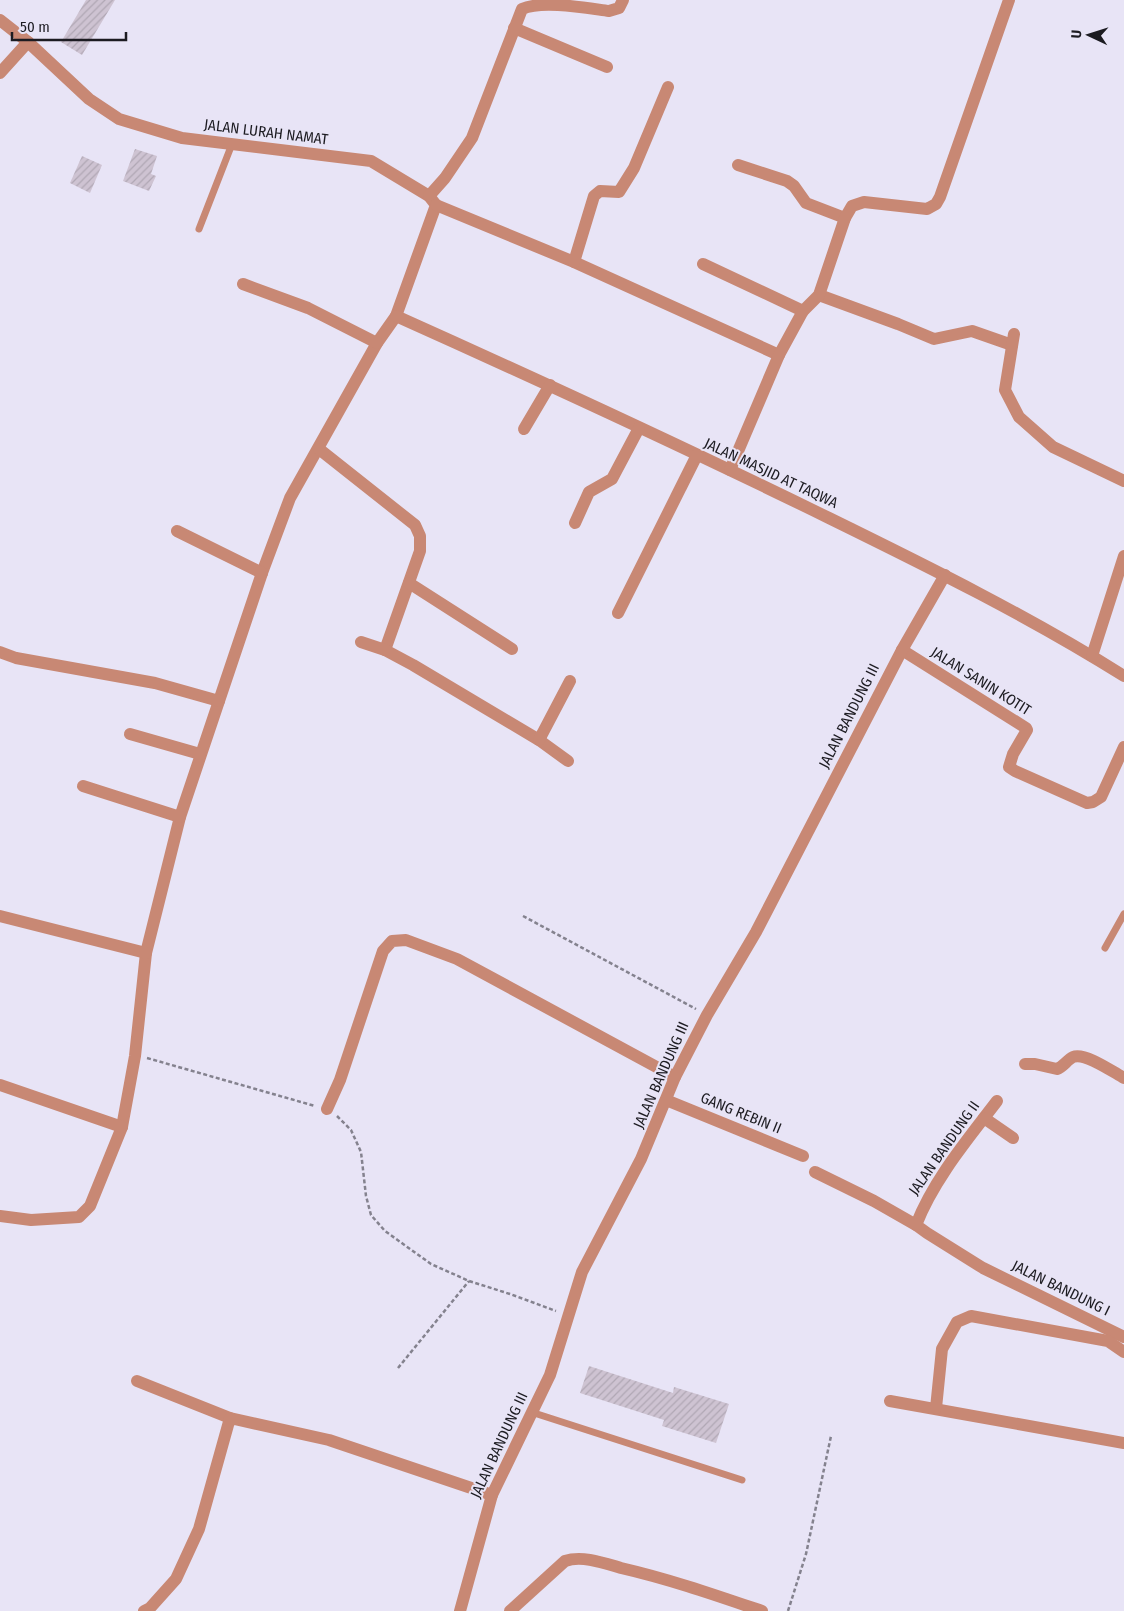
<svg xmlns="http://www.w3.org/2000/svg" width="1124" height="1611" font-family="'Fira Sans Condensed',sans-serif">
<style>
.building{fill:url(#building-hatch)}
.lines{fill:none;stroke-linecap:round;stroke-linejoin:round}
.path{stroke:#84828e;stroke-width:2.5;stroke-dasharray:4 2.5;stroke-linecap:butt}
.service{stroke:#c88874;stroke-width:7}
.minor{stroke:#c88874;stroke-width:12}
.labels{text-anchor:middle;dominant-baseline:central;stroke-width:4;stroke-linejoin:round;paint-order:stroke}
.street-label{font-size:15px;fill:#1c1b21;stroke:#e8e4f6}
</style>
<defs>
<pattern id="building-hatch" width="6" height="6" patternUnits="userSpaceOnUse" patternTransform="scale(1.25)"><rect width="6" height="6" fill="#cec3d2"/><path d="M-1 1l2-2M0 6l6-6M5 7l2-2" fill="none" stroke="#b0a7b4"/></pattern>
</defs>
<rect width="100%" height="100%" fill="#e8e4f6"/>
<g class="building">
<polygon points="86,0 115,0 82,55 61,42"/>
<polygon points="135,149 157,156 151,174 156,176 149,191 123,181"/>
<polygon points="82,156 102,165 90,193 70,183"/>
<polygon points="589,1366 673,1393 674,1387 729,1404 716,1443 662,1426 664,1420 580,1393"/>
</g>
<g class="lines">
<g class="path">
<polyline points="523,916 696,1009"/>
<polyline points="147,1058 315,1106"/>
<polyline points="337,1116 351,1130 361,1152 366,1196 371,1215 385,1231 431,1264 469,1281 510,1294 556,1311"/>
<polyline points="398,1368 469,1281"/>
<polyline points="788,1611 806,1554 831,1436"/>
</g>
<g class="service">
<polyline points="199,229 232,144"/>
<polyline points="1105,948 1124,914"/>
<polyline points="531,1412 742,1480"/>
</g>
<g class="minor">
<polyline points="0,20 28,42 89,99 119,119 182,138 371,161 429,196 436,205 396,316 377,343 290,498 262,573 180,817 146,953 135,1056 122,1127 90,1206 79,1217 31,1220 0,1216"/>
<polyline points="514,28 607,67"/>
<polyline points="0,73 28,42"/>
<polyline points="738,165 787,181 794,186 806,203 845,218"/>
<path d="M429,196l16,-18 27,-40 50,-129c20,-9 64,-1 87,2l10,-3 4,-8"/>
<polyline points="436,205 574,262 779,355"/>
<polyline points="574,262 594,196 600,191 619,192 634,168 668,87"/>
<polyline points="703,264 803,311"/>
<polyline points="243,284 308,308 377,343"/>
<polyline points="819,295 898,324 934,339 972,331 1012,345"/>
<path d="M396,316c145,65 290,132 433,202 100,49 201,99 295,158"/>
<polyline points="1014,334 1005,390 1019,417 1053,447 1124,481"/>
<polyline points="524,429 550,385"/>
<polyline points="319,449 415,525 420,536 420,551 385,650"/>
<polyline points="730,470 779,355 803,311 819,295 845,218 852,206 864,202 927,209 936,204 940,197 1009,0"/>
<polyline points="575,523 589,492 612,479 639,428"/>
<polyline points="177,531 262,573"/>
<polyline points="409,583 512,649"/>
<polyline points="618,613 697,455"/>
<polyline points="361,642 385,650 413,665 539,740 568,761"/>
<polyline points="902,650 1026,728 1027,730 1013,754 1009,767 1015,771 1087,803 1093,802 1101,797 1124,747"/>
<polyline points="0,652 16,658 155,683 219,701"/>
<polyline points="1092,656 1124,556"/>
<polyline points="130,734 200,754"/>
<polyline points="539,740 570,681"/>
<polyline points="83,786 180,817"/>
<polyline points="0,916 146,953"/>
<path d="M1025,1064h10l22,5c6,-2 10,-9 16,-12 12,-5 40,15 51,21"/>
<polyline points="0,1085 122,1127"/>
<polyline points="666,1100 803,1156"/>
<path d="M997,1101c-29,38 -63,78 -81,124l11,8 56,35 141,69"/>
<polyline points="327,1109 340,1080 383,951 392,941 406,940 457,959 675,1077"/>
<polyline points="984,1118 1013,1138"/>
<polyline points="815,1172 874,1201 916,1225"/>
<polyline points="137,1381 230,1418"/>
<polyline points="890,1401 1124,1443"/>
<polyline points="936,1408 942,1349 957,1322 971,1316 1108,1341 1124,1352"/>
<polyline points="144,1611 150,1608 176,1579 199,1529 230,1418 329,1440 492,1495"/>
<polyline points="460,1611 492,1495 550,1375 582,1272 641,1159 675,1077 707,1015 756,932 902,650 945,575"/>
<path d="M510,1611l55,-50c17,-6 39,2 56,7 48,11 94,27 141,43"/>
</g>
</g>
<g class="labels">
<g class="street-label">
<text transform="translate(266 132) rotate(7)">JALAN LURAH NAMAT</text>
<text transform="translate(771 473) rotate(25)">JALAN MASJID AT TAQWA</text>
<text transform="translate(981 681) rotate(32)">JALAN SANIN KOTIT</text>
<text transform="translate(849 716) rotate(-63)">JALAN BANDUNG III</text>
<text transform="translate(661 1075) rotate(-66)">JALAN BANDUNG III</text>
<text transform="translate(741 1113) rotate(22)">GANG REBIN II</text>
<text transform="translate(944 1148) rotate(-55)">JALAN BANDUNG II</text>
<text transform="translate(1061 1288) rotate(26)">JALAN BANDUNG I</text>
<text transform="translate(499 1445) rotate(-65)">JALAN BANDUNG III</text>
</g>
</g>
<g transform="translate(1089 35) rotate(274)" stroke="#e8e4f6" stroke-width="4" paint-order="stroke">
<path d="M0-4L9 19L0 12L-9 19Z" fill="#1c1b21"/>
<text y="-8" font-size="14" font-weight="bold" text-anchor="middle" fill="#1c1b21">U</text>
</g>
<path d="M12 32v8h114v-8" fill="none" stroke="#1c1b21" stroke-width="2.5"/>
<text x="20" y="32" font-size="15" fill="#1c1b21" stroke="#e8e4f6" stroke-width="4" paint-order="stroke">50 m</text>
</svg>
